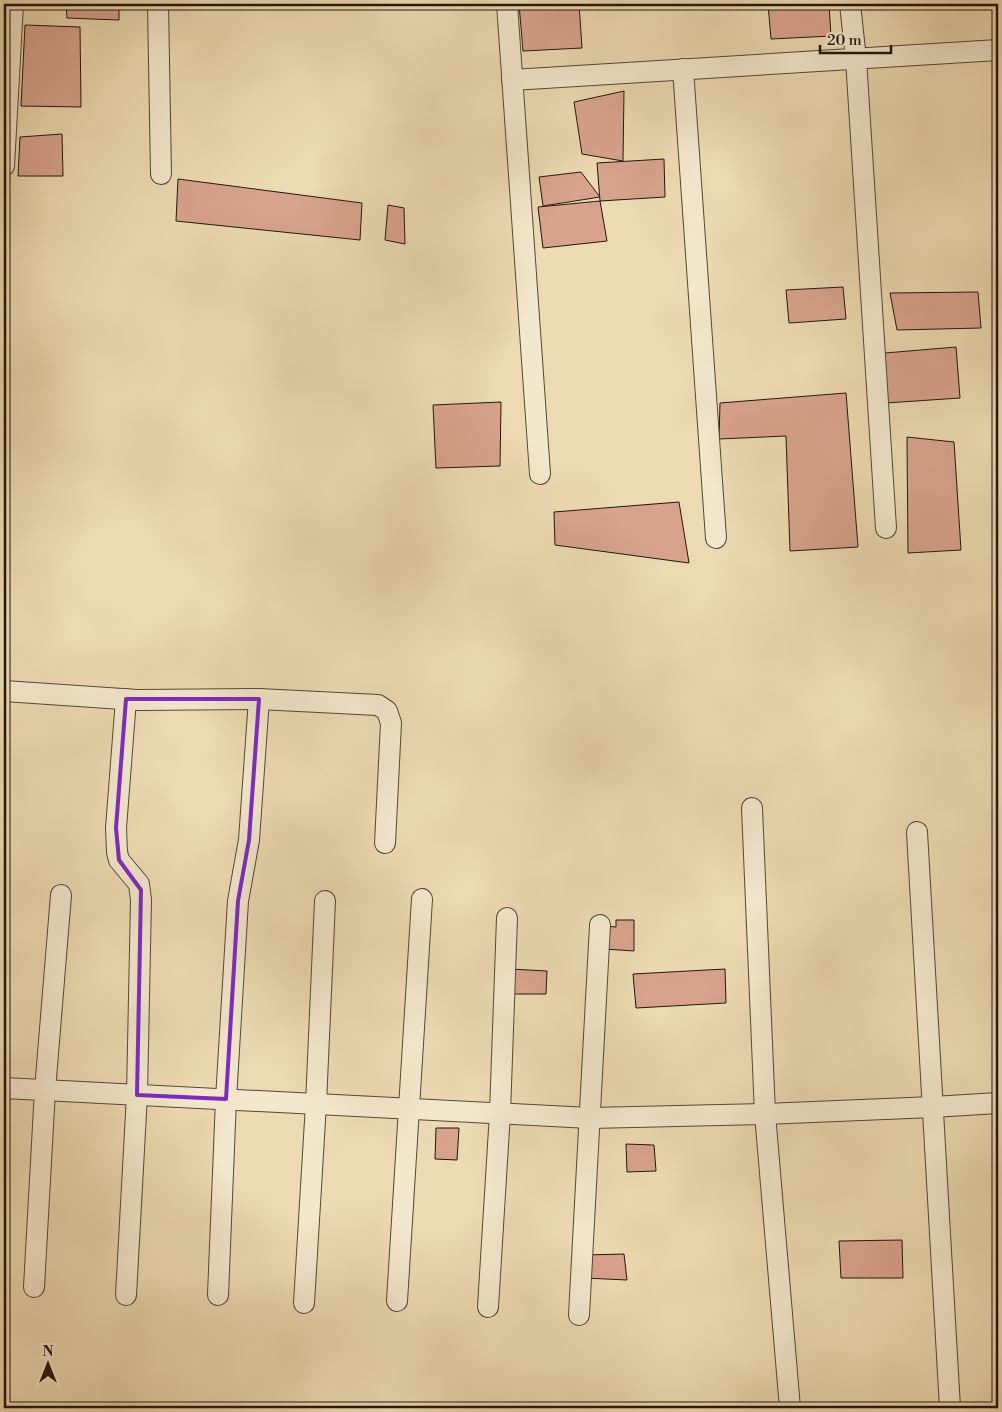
<svg xmlns="http://www.w3.org/2000/svg" width="1002" height="1412" font-family="'Libre Bodoni',serif">
<style>
.building{fill:#d8a38e;stroke:#23160d}
.lines{fill:none;stroke-linecap:round;stroke-linejoin:round}
.minor-casing{stroke:#554736;stroke-width:22}
.minor{stroke:#f3e7cd;stroke-width:20}
.marked{fill:none;stroke:#7b2cbf;stroke-width:4;stroke-linejoin:round}
</style>
<rect width="100%" height="100%" fill="#ecdab2"/>
<filter id="stains"><feTurbulence type="fractalNoise" baseFrequency=".004" numOctaves="4"/><feColorMatrix values="0 0 0 0 .2 0 0 0 0 .09 0 0 0 0 .02 0 0 0 .5 -.17"/></filter>
<radialGradient id="worn" r=".72"><stop offset=".6" stop-color="#630" stop-opacity="0"/><stop offset="1" stop-color="#630" stop-opacity=".3"/></radialGradient>
<g class="building">
<polygon points="66,4 119,4 119,20 67,18"/>
<polygon points="519,4 579,4 582,48 523,51"/>
<polygon points="768,4 829,4 831,36 771,39"/>
<polygon points="25,25 80,27 81,107 21,106"/>
<polygon points="624,91 623,161 582,154 574,102"/>
<polygon points="62,134 63,176 18,176 20,137"/>
<polygon points="664,159 665,197 600,201 597,163"/>
<polygon points="581,172 600,197 543,206 539,177"/>
<polygon points="178,179 362,203 360,240 176,221"/>
<polygon points="600,201 607,241 543,248 538,207"/>
<polygon points="388,205 404,208 405,244 385,240"/>
<polygon points="843,287 846,319 789,323 786,290"/>
<polygon points="978,292 981,328 897,330 890,293"/>
<polygon points="956,347 960,398 886,403 885,353"/>
<polygon points="846,393 858,547 790,551 786,436 719,439 720,403"/>
<polygon points="501,402 500,466 436,468 433,405"/>
<polygon points="907,437 954,442 961,550 908,553"/>
<polygon points="679,502 689,563 555,545 554,512"/>
<polygon points="616,920 634,920 634,951 604,949 605,926 616,927"/>
<polygon points="510,969 547,971 546,994 509,994"/>
<polygon points="725,969 726,1003 636,1008 633,974"/>
<polygon points="436,1128 459,1128 457,1160 435,1159"/>
<polygon points="626,1144 654,1145 656,1171 627,1172"/>
<polygon points="902,1240 903,1278 841,1278 839,1241"/>
<polygon points="624,1254 627,1280 585,1278 585,1255"/>
</g>
<g class="lines">
<g class="minor-casing">
<g id="minor">
<polyline points="158,4 161,174"/>
<polyline points="507,4 540,474"/>
<polyline points="850,4 856,59 886,528"/>
<polyline points="683,69 716,538"/>
<polyline points="512,80 998,50"/>
<polyline points="4,166 13,4"/>
<polyline points="4,691 137,700 259,699 378,705 387,711 391,723 385,843"/>
<polyline points="126,699 116,828 117,852 119,860 139,884 141,900 137,1095 126,1295"/>
<polyline points="752,808 765,1114 790,1408"/>
<polyline points="917,832 950,1408"/>
<polyline points="4,1088 590,1118 765,1114 933,1107 998,1103"/>
<polyline points="34,1287 45,1090 61,895"/>
<polyline points="218,1295 226,1099 238,901 249,840 259,699"/>
<polyline points="397,1301 422,899"/>
<polyline points="304,1303 316,1104 325,901"/>
<polyline points="488,1307 500,1113 507,918"/>
<polyline points="579,1315 600,925"/>
</g>
</g>
<use href="#minor" class="minor"/>
</g>
<path class="marked" d="M126,699h133l-10,141 -11,61 -12,198 -89,-4 4,-205 -22,-30 -3,-32z"/>
<rect width="1002" height="1412" fill="none" stroke="#ecdab2" stroke-width="20"/>
<rect x="5" y="5" width="992" height="1402" fill="none" stroke="#23160d" stroke-width="2.5"/>
<rect x="10" y="10" width="982" height="1392" fill="none" stroke="#23160d"/>
<g transform="translate(48 1364)" stroke="#f3e7cd" stroke-width="4" paint-order="stroke">
<path d="M0-4L9 19L0 12L-9 19Z" fill="#23160d"/>
<text y="-8" font-size="14" font-weight="bold" text-anchor="middle" fill="#23160d">N</text>
</g>
<path d="M820 45v8h71v-8" fill="none" stroke="#23160d" stroke-width="2.5"/>
<text x="827" y="45" font-size="15" fill="#23160d" stroke="#f3e7cd" stroke-width="4" paint-order="stroke">20 m</text>
<rect width="100%" height="100%" filter="url(#stains)"/>
<rect width="100%" height="100%" fill="url(#worn)"/>
</svg>
